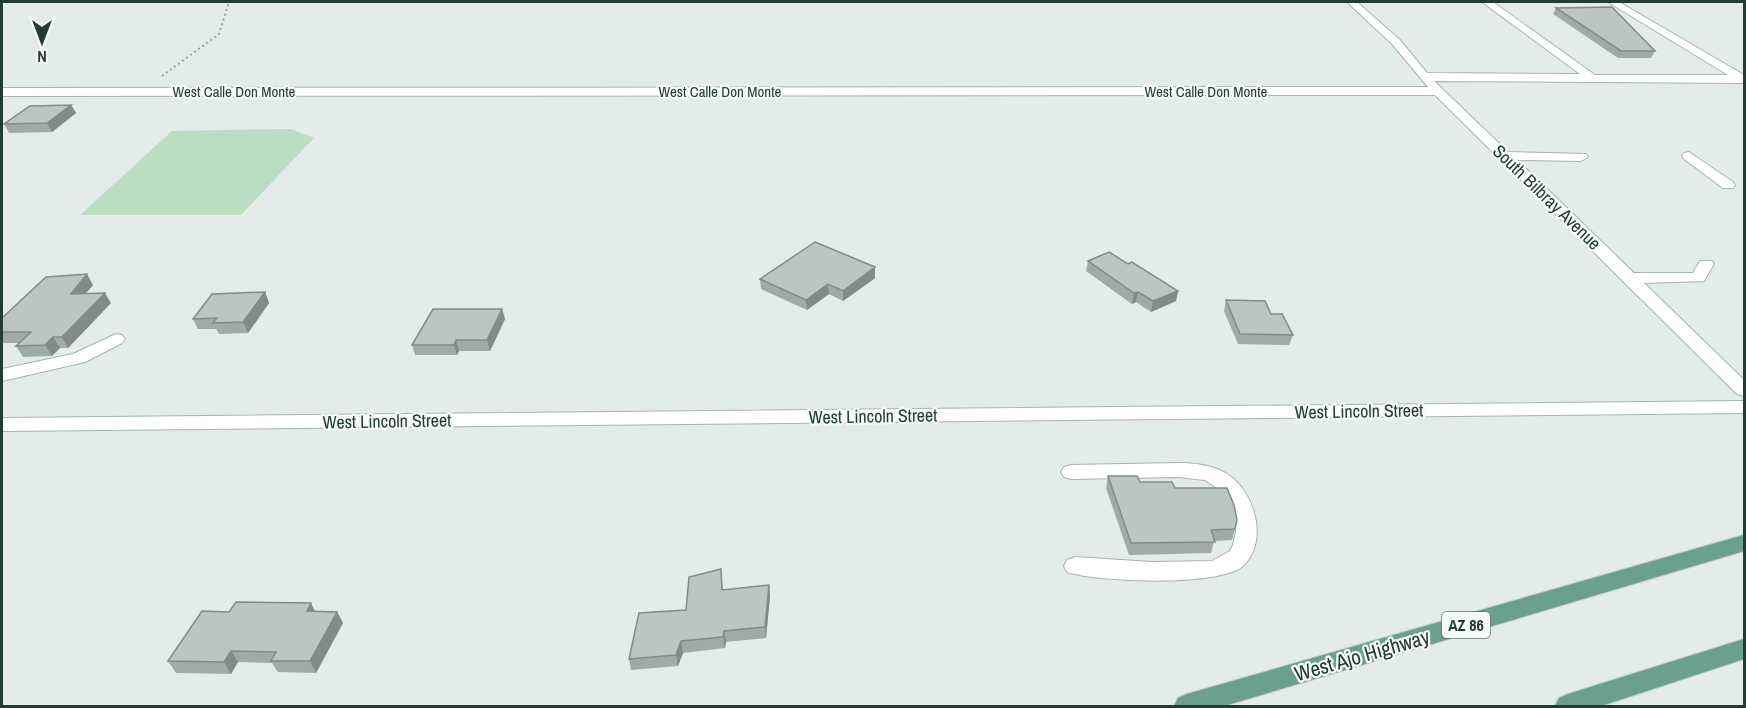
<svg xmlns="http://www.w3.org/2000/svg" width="1746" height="708" font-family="'Archivo Narrow',sans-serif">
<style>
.green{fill:#bdddc3}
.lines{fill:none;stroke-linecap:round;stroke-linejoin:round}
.minor-casing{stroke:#a6b4ae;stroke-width:2}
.major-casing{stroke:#c1c9c6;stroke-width:2}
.path{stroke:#85af9e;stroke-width:2;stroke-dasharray:2 3;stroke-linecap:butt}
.minor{fill:#fff;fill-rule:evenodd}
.major{fill:#6aa08d;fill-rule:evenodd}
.wall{fill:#9faba5}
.shaded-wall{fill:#828b86}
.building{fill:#b9c7c0;stroke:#828b86;stroke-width:1.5}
.labels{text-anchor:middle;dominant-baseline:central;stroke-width:4.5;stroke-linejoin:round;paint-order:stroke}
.far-street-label{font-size:15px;fill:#233d34;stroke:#f4f9f6}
.shield{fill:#f4f9f6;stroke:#62756e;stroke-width:1.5}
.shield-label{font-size:16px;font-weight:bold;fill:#233d34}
.street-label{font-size:18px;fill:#233d34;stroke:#f4f9f6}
.near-street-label{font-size:21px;fill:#233d34;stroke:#f4f9f6}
</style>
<rect width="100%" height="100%" fill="#e3ece8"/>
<polygon class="green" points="291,129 314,138 241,215 80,215 172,131"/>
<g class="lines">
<g class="minor-casing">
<g id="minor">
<polygon points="1347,2 1357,2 1400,40 1427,73 1580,74 1482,2 1493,2 1595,75 1728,75 1608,2 1619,2 1744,75 1744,83 1434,81 1508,152 1586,154 1588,157 1581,161 1517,160 1634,273 1693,273 1700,261 1712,261 1714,264 1704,281 1644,283 1744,380 1744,396 1737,394 1435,95 2,96 2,88 1428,87 1392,44"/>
<polygon points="1689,152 1733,182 1735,185 1733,188 1723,188 1684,159 1682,156 1684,153"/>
<polygon points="116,334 122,335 125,339 122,343 85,362 2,381 2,369 73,354"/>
<polygon points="1744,401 1744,413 2,431 2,418"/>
<path d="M1178,463c16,0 35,2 49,11 28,17 42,68 16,92 -24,21 -146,16 -176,6l-3,-6 3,-6 8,-3 77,5 60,-1 18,-10 3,-6 3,-14 -3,-15 -8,-19 -8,-9 -12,-8 -27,-3 -107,2 -7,-2 -3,-5 3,-5 7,-2z"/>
</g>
</g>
<g class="major-casing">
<g id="major">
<polygon points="1744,535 1744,551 1224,706 1174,706 1178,698 1187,694"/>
<polygon points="1744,639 1744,659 1601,706 1555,706 1559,698 1568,694"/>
</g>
</g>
<polyline class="path" points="162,76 219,34 229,2"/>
<use href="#minor" class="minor"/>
<use href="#major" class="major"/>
</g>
<g class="wall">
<polygon points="1556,8 1655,51 1651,58 1618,58 1553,14"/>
<polygon points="71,105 76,113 52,132 9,133 4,124"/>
<polygon points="1088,261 1128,264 1178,291 1176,301 1151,312 1136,302 1132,304 1086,271"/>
<polygon points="875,278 843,301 829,294 807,310 761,289 760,279"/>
<polygon points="93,285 86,293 111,303 68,348 60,348 52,356 23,357 16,346 20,343 2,343 2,318"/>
<polygon points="265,292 269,303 248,333 219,334 216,329 198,329 193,319"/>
<polygon points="1226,300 1271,314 1293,335 1289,345 1238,344 1224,311"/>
<polygon points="502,309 505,319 490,351 459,351 457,355 415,355 412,345"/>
<polygon points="1108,476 1175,488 1235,529 1232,540 1214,541 1211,553 1129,555 1106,488"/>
<polygon points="722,581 723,590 769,585 770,596 766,638 726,642 725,648 683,653 678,666 631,670 629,659"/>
<polygon points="315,611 337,612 343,623 316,673 278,672 272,663 238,662 231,674 176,673 168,661 229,612"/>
</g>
<g class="shaded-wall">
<polygon points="71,105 76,113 52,132 47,123"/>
<polygon points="875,267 875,278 843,301 843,291"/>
<polygon points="87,274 93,285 77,304 71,294"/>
<polygon points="828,284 829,294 807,310 806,300"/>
<polygon points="1178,291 1176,301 1151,312 1153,301"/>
<polygon points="265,292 269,303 248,333 243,322"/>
<polygon points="1138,292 1136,302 1132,304 1134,293"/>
<polygon points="105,293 111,303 68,348 62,337"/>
<polygon points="502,309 505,319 490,351 487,340"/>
<polygon points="53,337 60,348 52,356 45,345"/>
<polygon points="456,340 459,351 457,355 454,345"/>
<polygon points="769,585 770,596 766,638 765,627"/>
<polygon points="311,603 317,615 307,611"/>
<polygon points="337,612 343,623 316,673 310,661"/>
<polygon points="724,631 726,642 725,648 723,637"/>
<polygon points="681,641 683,653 678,666 676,655"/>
<polygon points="231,651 238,662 231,674 224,662"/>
</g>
<g class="building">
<polygon points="1612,7 1655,51 1621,51 1556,8"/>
<polygon points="71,105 47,123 4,124 30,106"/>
<polygon points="815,242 875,267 843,291 828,284 806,300 760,279"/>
<polygon points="1109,252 1128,264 1132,262 1178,291 1153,301 1138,292 1134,293 1088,261"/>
<polygon points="87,274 71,294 105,293 62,337 53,337 45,345 16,346 31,332 2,332 2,318 46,277"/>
<polygon points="265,292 243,322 213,323 217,318 193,319 212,294"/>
<polygon points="1226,300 1265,301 1271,314 1282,314 1293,335 1240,334"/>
<polygon points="433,309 502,309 487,340 456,340 454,345 412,345"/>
<polygon points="1108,476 1137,476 1140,482 1172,482 1175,488 1227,488 1234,505 1237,520 1235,529 1211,530 1215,542 1131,543"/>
<polygon points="721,569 722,590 769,585 765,627 724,631 723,637 681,641 676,655 629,659 639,613 686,610 689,577"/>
<polygon points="236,602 311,603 307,611 337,612 310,661 271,661 276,652 231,651 224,662 168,661 202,611 229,612"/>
</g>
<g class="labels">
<g class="far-street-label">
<text x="234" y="91">West Calle Don Monte</text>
<text x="720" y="91">West Calle Don Monte</text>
<text x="1206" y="91">West Calle Don Monte</text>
</g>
<rect class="shield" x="1442" y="612" width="48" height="26" rx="4.5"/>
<g class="shield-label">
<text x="1466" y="625">AZ 86</text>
</g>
<g class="street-label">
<text transform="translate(1547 197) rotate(44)">South Bilbray Avenue</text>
<text transform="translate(1359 411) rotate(-1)">West Lincoln Street</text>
<text transform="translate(873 416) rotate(-1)">West Lincoln Street</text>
<text transform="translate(387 421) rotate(-1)">West Lincoln Street</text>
</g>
<g class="near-street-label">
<text transform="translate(1362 655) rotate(-16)">West Ajo Highway</text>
</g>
</g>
<rect width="1746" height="708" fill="none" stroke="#233d34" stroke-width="6"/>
<g transform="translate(42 42) rotate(180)" stroke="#f4f9f6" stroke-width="4.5" paint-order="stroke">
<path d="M0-4.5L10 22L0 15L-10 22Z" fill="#233d34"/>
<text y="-9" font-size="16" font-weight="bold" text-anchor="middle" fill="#233d34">N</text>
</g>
</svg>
